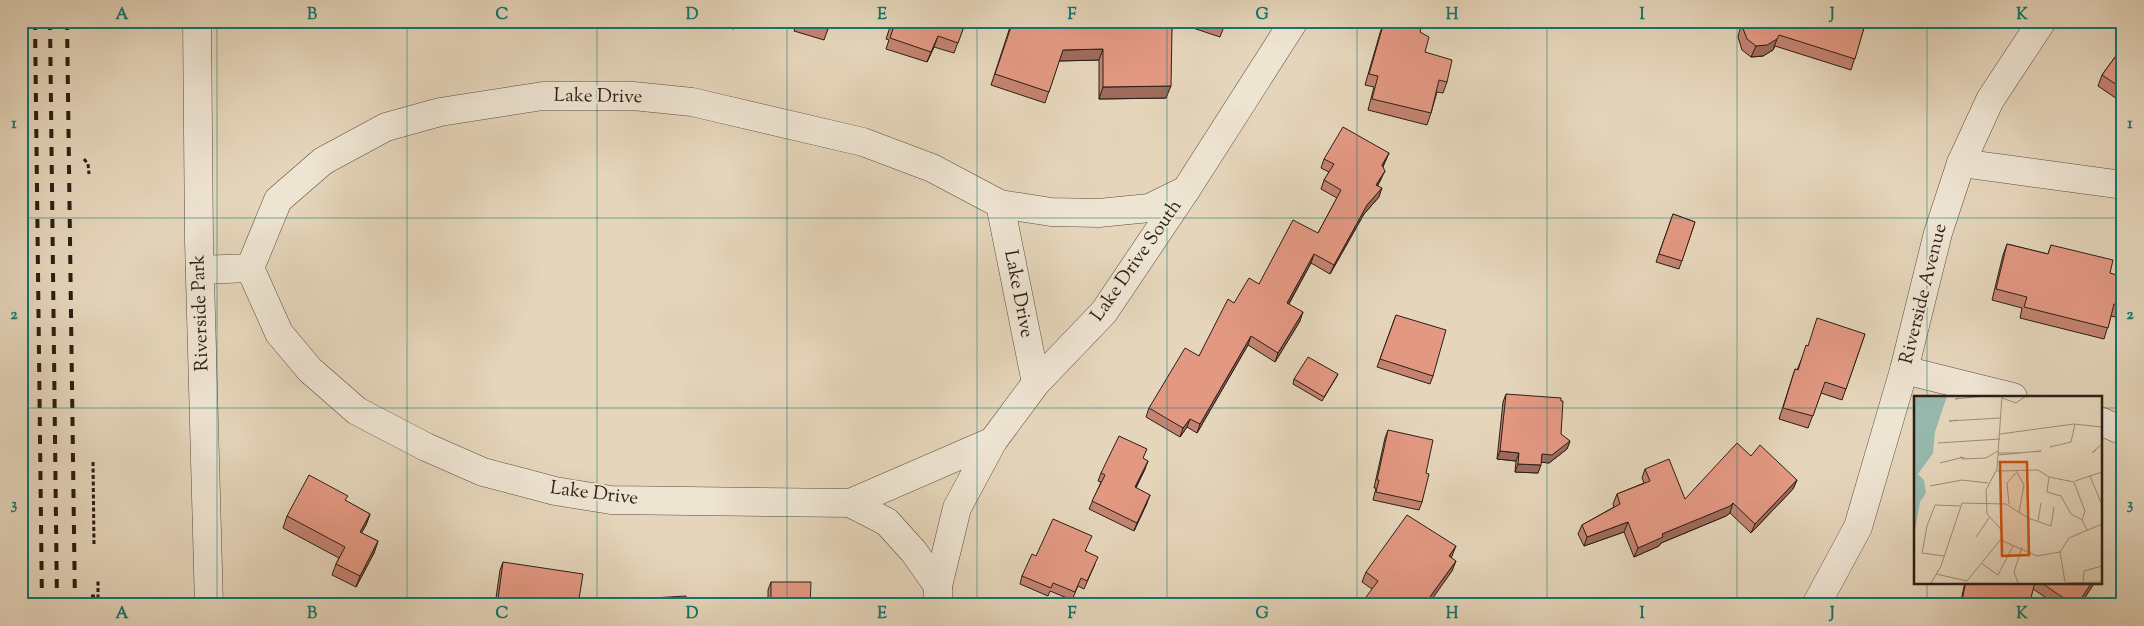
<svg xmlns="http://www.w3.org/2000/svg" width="2144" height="626" font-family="'Sorts Mill Goudy',serif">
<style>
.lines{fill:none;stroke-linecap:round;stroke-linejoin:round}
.minor-casing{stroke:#5a4c3f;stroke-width:29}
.path{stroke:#2b1e16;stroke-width:3;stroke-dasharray:4 2.5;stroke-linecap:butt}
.minor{stroke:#eee4d2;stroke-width:28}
.rail{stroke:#2b1e16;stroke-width:4;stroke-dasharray:9 9;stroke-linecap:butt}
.wall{fill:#c38370;stroke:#2b1e16}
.shaded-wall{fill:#9f6a5b;stroke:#2b1e16}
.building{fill:#e39882;stroke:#2b1e16}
.grid{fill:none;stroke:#0f766e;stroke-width:1;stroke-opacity:0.55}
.labels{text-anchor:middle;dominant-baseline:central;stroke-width:4;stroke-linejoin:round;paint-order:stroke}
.street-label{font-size:19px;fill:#2b1e16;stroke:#eee4d2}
.inset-road{fill:none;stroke:#9b8c78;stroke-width:1}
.view{fill:#cc500e;fill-opacity:0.15;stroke:#cc500e;stroke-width:2.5}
.inset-edge{fill:none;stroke:#2b1e16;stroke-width:2.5}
.neatline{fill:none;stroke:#0f766e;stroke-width:2}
.grid-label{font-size:16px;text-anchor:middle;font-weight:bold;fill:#0f766e}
</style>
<rect width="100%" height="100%" fill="#e5d5ba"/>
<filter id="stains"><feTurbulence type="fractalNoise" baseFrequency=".004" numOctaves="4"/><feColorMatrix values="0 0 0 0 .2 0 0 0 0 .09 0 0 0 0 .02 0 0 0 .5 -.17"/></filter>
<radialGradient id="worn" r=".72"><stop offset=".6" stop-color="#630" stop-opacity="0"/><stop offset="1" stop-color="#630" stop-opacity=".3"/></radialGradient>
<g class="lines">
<g class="minor-casing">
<g id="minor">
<polyline points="197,21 199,241 209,605"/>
<polyline points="1961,163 2123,185"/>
<polyline points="1000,204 1036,383"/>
<polyline points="250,268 279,333 310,370 357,411 426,447 483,472 555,491 611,500 850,503 993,441"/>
<polyline points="200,270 250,268 278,200 323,161 386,127 440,112 543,96 633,96 692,102 863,142 932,168 1000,204 1051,212 1099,213 1149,208 1186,190"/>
<polyline points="1904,370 2013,397"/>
<polyline points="2100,421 2123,431"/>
<polyline points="850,503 887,522 914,552 938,586"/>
<polyline points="938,605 938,586 957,508 993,441 1036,383 1104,312 1186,190 1294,21"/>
<polyline points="1816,605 1858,527 1904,370 1938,233 1961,163 1990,100 2042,21"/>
</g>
</g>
<g class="path">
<polyline points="84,159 88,164 89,174"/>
<polyline points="93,462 94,545"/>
<polyline points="91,596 98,596"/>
<polyline points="98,605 98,581"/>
</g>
<use href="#minor" class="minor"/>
<g class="rail">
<polyline points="35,21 42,605"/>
<polyline points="50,21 57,605"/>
<polyline points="67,21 75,605"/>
<polyline points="21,224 26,605"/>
</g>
</g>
<g class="wall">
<polygon points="696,21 737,21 734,29"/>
<polygon points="797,21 831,21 824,40 794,31"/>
<polygon points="892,21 966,21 954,53 934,47 927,62 886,49 889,40 886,39"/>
<polygon points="1012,21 1072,21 1071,26 1172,27 1166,98 1099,99 1099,60 1059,61 1045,103 991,85"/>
<polygon points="1188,21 1226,21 1220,37 1187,26"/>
<polygon points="1387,21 1415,21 1420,32 1425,52 1447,82 1443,93 1437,92 1431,113 1427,125 1368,110 1374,87 1365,85 1380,33 1384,22 1387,23"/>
<polygon points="1493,21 1512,21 1508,29"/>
<polygon points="1742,21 1866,21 1851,70 1775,46 1773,50 1763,56 1751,57 1742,50 1738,37"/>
<polygon points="2123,46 2123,103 2098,86 2102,75"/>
<polygon points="1389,153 1385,162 1383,167 1381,179 1378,185 1379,197 1364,214 1330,274 1311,263 1289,304 1300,321 1275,362 1248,345 1197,433 1187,427 1180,437 1146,417 1149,408 1199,356 1234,303 1259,284 1318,233 1337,198 1321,189 1324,180 1329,172 1321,168 1324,159"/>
<polygon points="1673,214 1695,222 1679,269 1656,262"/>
<polygon points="2007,244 2048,254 2051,245 2110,273 2119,305 2115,317 2111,316 2104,339 2020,318 2022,308 1992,300 2003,255"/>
<polygon points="1396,315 1433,376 1430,384 1377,367"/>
<polygon points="1865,334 1842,400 1821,393 1808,428 1779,419 1795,369 1797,370 1807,346"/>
<polygon points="1338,374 1336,378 1322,401 1293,384 1294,379"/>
<polygon points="1506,394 1570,441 1567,449 1549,463 1541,462 1538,473 1515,472 1516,461 1497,459 1503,402"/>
<polygon points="1388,430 1426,473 1422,502 1419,510 1373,500 1376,488 1374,488 1385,438"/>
<polygon points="1751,456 1797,480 1793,489 1751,533 1730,513 1726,516 1661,543 1659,546 1634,557 1624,532 1584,546 1578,534 1582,525 1614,507 1613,504 1617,494 1644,483 1642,478 1645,469 1685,499"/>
<polygon points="1144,459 1145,469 1136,488 1147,503 1134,531 1089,509 1101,482 1098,481 1101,473"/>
<polygon points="346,501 370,514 366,525 361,533 378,541 374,553 356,587 332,575 336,564 339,558 283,528 287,516"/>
<polygon points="1086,551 1095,564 1084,589 1078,586 1072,600 1050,591 1048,596 1020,584 1022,576 1036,556"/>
<polygon points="1452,556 1451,558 1452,571 1372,589 1362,582 1366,572"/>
<polygon points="503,562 578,605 495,605 500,570"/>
<polygon points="771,582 810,605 768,605 768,590"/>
<polygon points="1965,582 2095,582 2080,605 2057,605 2033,589 2029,605 1960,605"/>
</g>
<g class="shaded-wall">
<polygon points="938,36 934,47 927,62 931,52"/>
<polygon points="1777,39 1773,50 1763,56 1751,57 1756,46"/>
<polygon points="1103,49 1099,60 1058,61 1063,50"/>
<polygon points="1171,86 1166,98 1099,99 1103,87"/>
<polygon points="1389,153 1385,162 1379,174 1382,165"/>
<polygon points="1385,171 1381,179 1373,194 1376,185"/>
<polygon points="1382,188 1379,197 1364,214 1330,274 1334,265 1367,205"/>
<polygon points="1314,254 1311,263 1284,312 1287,303"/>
<polygon points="1303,312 1300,321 1275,362 1278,353"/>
<polygon points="1251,336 1248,345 1197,433 1200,424"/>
<polygon points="1190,419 1187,427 1180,437 1183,428"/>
<polygon points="1570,441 1567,449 1549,463 1539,462 1542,454"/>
<polygon points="1500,451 1519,453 1516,461 1497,459"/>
<polygon points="1148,461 1145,469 1132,495 1135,487"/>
<polygon points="1518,464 1541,465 1538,473 1515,472"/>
<polygon points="1797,480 1793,489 1751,533 1755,524"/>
<polygon points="1150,495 1147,503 1134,531 1137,523"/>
<polygon points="1733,503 1730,513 1726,516 1661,543 1659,546 1634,557 1638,548 1662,534"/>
<polygon points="370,514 366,525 356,543 360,532"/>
<polygon points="1628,522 1624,532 1584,546 1587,537"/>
<polygon points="378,541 374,553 356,587 360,576"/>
<polygon points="1456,546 1452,556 1445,566 1449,556"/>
<polygon points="1456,561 1452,571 1428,605 1424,605"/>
<polygon points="2092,582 2095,582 2080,605 2077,605"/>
</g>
<g class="building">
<polygon points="803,21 831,21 828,29"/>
<polygon points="893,21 966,21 958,43 938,36 931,52 890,38 893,29 890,28"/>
<polygon points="1013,21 1072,21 1071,26 1172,27 1171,86 1103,87 1103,49 1063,50 1049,92 995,74"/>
<polygon points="1200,21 1226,21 1223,29"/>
<polygon points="1388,21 1415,21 1422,23 1420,32 1429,37 1425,52 1452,60 1447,82 1439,80 1431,113 1372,99 1378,76 1369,74 1384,22 1387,23"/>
<polygon points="1743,21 1866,21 1855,59 1779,35 1777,39 1767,45 1756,46 1747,39 1742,26"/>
<polygon points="2123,46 2123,89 2102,75"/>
<polygon points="1343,127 1389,153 1382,165 1385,171 1376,185 1382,188 1367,205 1334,265 1314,254 1287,303 1303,312 1278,353 1251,336 1200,424 1190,419 1183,428 1149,408 1185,348 1199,356 1228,299 1234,303 1249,278 1259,284 1293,220 1318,233 1341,190 1324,180 1334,164 1324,159"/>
<polygon points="1673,214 1695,222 1682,261 1659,254"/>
<polygon points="2007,244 2048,254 2051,245 2113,260 2110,273 2123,277 2123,290 2119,305 2114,304 2108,328 2024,307 2027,297 1996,289"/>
<polygon points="1396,315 1446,330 1433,376 1380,359"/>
<polygon points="1817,318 1865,334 1846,389 1825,382 1813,416 1783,408 1795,369 1798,370 1806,345 1808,346"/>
<polygon points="1308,357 1338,374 1324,397 1294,379"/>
<polygon points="1506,394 1561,398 1561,401 1563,401 1561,434 1570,441 1552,455 1542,454 1541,465 1518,464 1519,453 1500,451"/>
<polygon points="1388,430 1433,440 1426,473 1429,474 1422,502 1376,492 1379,480 1377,480"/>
<polygon points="1119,436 1147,449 1143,458 1148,461 1135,487 1150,495 1137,523 1092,501 1105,475 1101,473"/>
<polygon points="1737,443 1751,456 1760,445 1797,480 1755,524 1733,503 1730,506 1662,534 1663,537 1638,548 1628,522 1587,537 1582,525 1620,504 1617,494 1650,481 1645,469 1669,459 1685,499"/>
<polygon points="309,475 348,496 345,500 370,514 360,532 378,541 360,576 336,564 345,547 287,516"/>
<polygon points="1407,515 1456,546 1449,556 1456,561 1424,605 1360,605 1378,581 1366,572"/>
<polygon points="1053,519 1092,536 1085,551 1098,557 1087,581 1081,578 1075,592 1053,583 1051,588 1022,576 1032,554 1036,556"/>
<polygon points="503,562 583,574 578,605 534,605 498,599"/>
<polygon points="771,582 811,582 810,605 771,605"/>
<polygon points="1966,582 2035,582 2029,605 1961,605"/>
<polygon points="2040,582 2092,582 2077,605 2074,605"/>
<polygon points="686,596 686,599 690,599 690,605 652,605 652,598"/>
</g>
<path class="grid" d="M217,21v584M407,21v584M597,21v584M787,21v584M977,21v584M1167,21v584M1357,21v584M1547,21v584M1737,21v584M1927,21v376M21,218h2102M21,408h1894M2100,408h23M1927,582v23"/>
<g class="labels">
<g class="street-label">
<text transform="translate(598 97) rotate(1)">Lake Drive</text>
<text transform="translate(1137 261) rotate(-55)">Lake Drive South</text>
<text transform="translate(1018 294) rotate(79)">Lake Drive</text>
<text transform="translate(1924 294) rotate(-76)">Riverside Avenue</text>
<text transform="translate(201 313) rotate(-92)">Riverside Park</text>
<text transform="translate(594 494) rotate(7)">Lake Drive</text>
</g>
</g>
<g transform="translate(1914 396)">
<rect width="188" height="188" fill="#e5d5ba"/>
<path d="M0,0h33l-12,36 -2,21 -15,21 6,6 2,13 -6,9 -6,34z" fill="#96b9ad"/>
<path class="inset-road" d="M88,0l-5,73 -11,21 1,24 13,14 3,13 34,15 23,-4M45,2l-4,1 30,-3M88,2l14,5 10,-7M43,24l-8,1 51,-3M86,38l74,-10 28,3M24,47l62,-4M139,50l-3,1 21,-5 4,-18M182,54l-4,3 10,-9M84,57h22M84,59l43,-4 -7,1M51,62l-5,-1 2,2 24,-1 12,-7M26,67l20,-5M83,75l41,-1 11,7M102,75l8,14 -5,27M176,80l12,29M135,81l-2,15 14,4 10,18 11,6 5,10M135,81l25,5 11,29 -3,9M161,85l27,-9M16,90l32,-6 26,3M95,108l-2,-21 9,-10M124,125l3,-18M62,141l13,-19M146,156l9,-14 33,-14M146,156l5,30M30,160l-22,-3 5,-27 8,-21 25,1M67,167l17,12 15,-29M22,178l31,7 34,-42M17,187l10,-17 21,-63 44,1 22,14 23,8 3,-19M104,187l-4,-11 8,-25M151,187l37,-1M169,187l1,-12 18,-5"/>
<path class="view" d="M86,66h27l2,93 -27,1z"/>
<rect width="188" height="188" class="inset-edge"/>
</g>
<rect width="2144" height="626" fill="none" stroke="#e5d5ba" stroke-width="55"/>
<rect x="28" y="28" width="2088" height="570" class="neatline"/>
<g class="grid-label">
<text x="122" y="19">A</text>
<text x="312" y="19">B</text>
<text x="502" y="19">C</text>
<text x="692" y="19">D</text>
<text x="882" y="19">E</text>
<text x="1072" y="19">F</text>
<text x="1262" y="19">G</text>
<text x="1452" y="19">H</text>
<text x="1642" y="19">I</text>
<text x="1832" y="19">J</text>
<text x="2022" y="19">K</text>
<text x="14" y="128">1</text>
<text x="2130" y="128">1</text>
<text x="14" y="319">2</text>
<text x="2130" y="319">2</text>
<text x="14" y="509">3</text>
<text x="2130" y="509">3</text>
<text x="122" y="618">A</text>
<text x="312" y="618">B</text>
<text x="502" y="618">C</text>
<text x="692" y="618">D</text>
<text x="882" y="618">E</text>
<text x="1072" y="618">F</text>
<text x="1262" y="618">G</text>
<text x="1452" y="618">H</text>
<text x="1642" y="618">I</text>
<text x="1832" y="618">J</text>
<text x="2022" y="618">K</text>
</g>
<rect width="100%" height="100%" filter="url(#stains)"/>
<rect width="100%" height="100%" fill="url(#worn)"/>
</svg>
